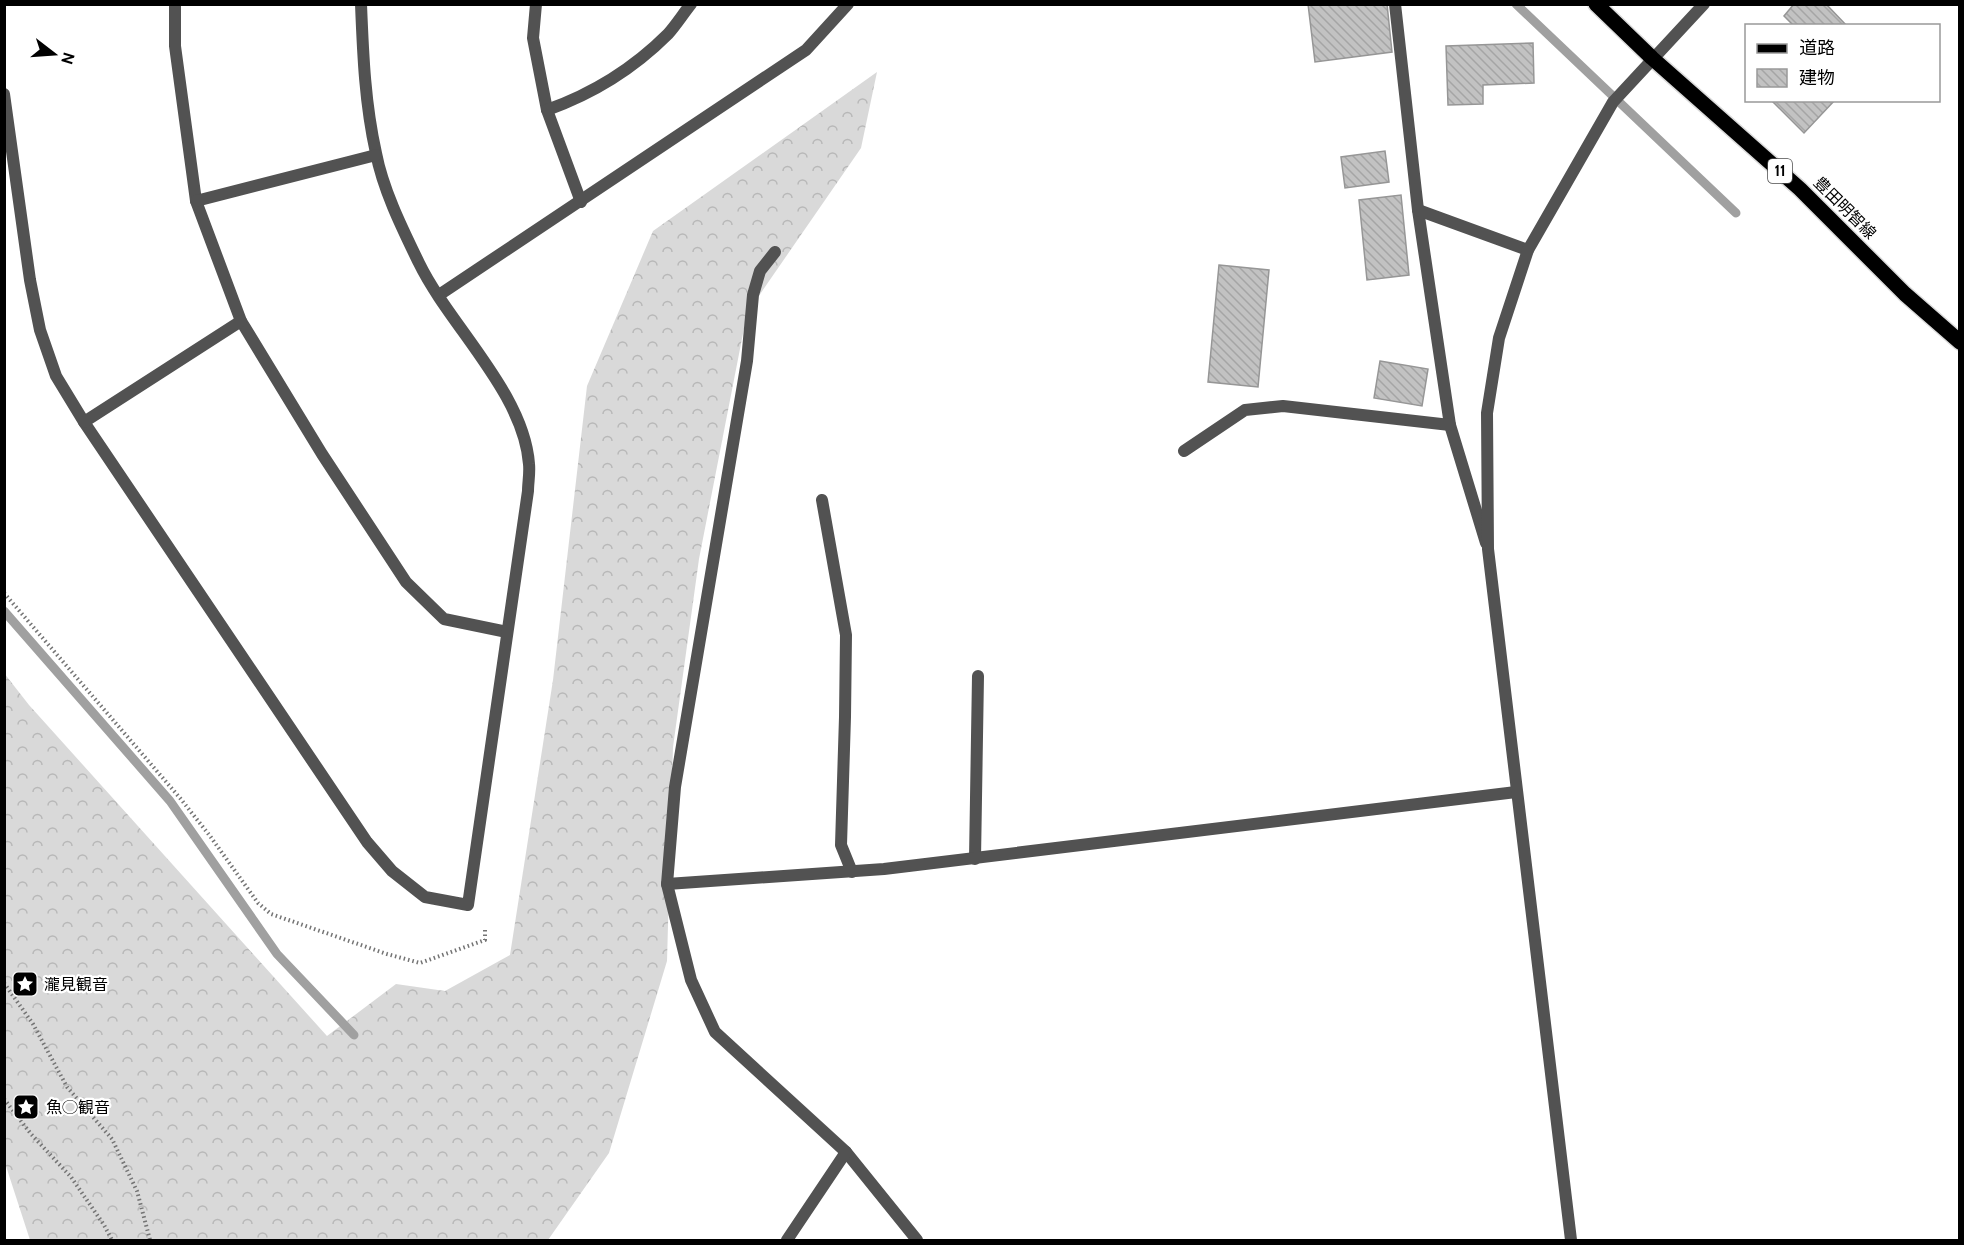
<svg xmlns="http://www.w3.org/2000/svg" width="1964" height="1245" font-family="Cabin,'Noto Sans JP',sans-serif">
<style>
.forest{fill:url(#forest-crowns)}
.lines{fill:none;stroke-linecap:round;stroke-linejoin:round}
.stream{stroke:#a0a0a0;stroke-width:9}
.building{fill:url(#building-back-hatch);stroke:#969696;stroke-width:1.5}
.primary-casing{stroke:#dbdbdb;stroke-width:18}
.path{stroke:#747474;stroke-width:4;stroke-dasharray:1.5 3;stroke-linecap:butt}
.minor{stroke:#525252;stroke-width:12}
.tertiary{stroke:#525252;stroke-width:12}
.primary{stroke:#000;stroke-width:15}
.labels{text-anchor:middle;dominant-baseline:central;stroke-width:4.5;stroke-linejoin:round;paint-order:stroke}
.shield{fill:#fff;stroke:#4c4c4c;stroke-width:1.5}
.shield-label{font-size:15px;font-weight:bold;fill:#000}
.street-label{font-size:16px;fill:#000;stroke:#fff}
.poi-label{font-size:16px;fill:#000;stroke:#fff;text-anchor:start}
</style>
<defs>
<pattern id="forest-crowns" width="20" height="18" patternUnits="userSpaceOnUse" patternTransform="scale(1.5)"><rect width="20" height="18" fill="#d9d9d9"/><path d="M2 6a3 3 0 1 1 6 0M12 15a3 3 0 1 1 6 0" fill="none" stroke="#b8b8b8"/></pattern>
<pattern id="building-back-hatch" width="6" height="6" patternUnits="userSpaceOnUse" patternTransform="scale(1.5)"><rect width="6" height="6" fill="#c2c2c2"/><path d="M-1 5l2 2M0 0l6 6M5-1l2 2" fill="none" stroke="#a5a5a5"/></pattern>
</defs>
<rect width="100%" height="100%" fill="#fff"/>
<polygon class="forest" points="877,72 861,148 747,313 699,559 673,747 667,961 609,1153 548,1240 30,1240 4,1160 4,673 29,705 327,1036 396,984 445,991 510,955 553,680 587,386 653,231"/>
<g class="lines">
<g class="stream">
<polyline points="1516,4 1736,213"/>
<polyline points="4,611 170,801 277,954 354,1035"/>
</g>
</g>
<g class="building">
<polygon points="1308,4 1387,4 1392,52 1315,62"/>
<polygon points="1794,4 1826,4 1847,26 1794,26 1784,16"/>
<polygon points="1533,43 1534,83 1483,85 1483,104 1448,105 1446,46"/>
<polygon points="1771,100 1835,100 1804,133"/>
<polygon points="1385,151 1389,182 1345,188 1341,157"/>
<polygon points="1401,195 1409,275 1367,280 1359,200"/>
<polygon points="1219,265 1269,270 1258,387 1208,382"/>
<polygon points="1380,361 1428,369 1422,406 1374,398"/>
</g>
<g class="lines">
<g class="primary-casing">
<polyline id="primary" points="1596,4 1652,58 1800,189 1905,294 1960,342"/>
</g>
<g class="path">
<polyline points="4,593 180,798 210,836 258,903 271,914 387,954 420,963 485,940 485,930"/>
<polyline points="4,983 33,1024 67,1087 112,1139 137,1191 150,1240"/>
<polyline points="4,1099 31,1134 71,1177 104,1225 112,1240"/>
</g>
<g class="minor">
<polyline points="175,4 175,46 196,201 241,321 322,454 406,582 444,619 507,632"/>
<polyline points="536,4 533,38 547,110 581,202"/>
<polyline points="1395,4 1418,210 1450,425 1486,543"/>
<path d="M4,94l26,186 10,50 16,46 28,46 283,420 25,29 33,26 43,8 60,-414c0,-8 2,-18 1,-27 -5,-71 -80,-139 -110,-201 -16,-33 -36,-73 -43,-110 -11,-49 -13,-98 -15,-149"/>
<path d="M547,110c45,-16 87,-42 121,-76 8,-9 15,-20 23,-30"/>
<polyline points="196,201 376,155"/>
<polyline points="1418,210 1528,250"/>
<polyline points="775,252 760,271 753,295 747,361 675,787 667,884 691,980 715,1032 846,1152 917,1240"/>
<polyline points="439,295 806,50 848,4"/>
<polyline points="84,422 241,321"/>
<polyline points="1184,451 1245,410 1283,406 1450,425"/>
<polyline points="822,500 846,635 845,717 841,845 852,872"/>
<polyline points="975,859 978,676"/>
<polyline points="667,884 884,869 1516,792"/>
<polyline points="787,1240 846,1152"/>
</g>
<polyline class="tertiary" points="1571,1240 1488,549 1487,413 1499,338 1528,250 1613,102 1704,4"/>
<use href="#primary" class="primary"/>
</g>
<defs>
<g id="sight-square" transform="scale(1.35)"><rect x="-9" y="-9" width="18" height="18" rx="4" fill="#000" stroke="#fff"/><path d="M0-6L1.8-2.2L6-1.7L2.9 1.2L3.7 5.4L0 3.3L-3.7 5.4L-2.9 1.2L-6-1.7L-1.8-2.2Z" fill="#fff"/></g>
</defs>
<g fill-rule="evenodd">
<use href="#sight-square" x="25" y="984"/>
<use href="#sight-square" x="26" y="1107"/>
</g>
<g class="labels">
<rect class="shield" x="1768" y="159" width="24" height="24" rx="4.5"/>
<g class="shield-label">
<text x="1780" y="171">11</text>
</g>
<g class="street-label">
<text transform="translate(1845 208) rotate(45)">豊田明智線</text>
</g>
<g class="poi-label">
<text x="44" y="984">瀧見観音</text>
<text x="46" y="1107">魚◯観音</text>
</g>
</g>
<rect width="1964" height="1245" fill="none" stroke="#000000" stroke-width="12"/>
<rect x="1745" y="24" width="195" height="78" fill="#ffffff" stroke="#999999" stroke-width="1.5"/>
<rect x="1757" y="44" width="30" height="9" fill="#000000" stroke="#999999" stroke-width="1.5"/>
<text x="1799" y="54" font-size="18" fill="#000000">道路</text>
<rect x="1757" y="69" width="30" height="18" fill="url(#building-back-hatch)" stroke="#999999" stroke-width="1.5"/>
<text x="1799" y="84" font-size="18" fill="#000000">建物</text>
<g transform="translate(54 54) rotate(107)" stroke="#ffffff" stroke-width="4.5" paint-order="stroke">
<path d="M0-4.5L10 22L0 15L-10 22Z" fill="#000000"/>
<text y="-9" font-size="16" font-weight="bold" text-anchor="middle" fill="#000000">N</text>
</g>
</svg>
